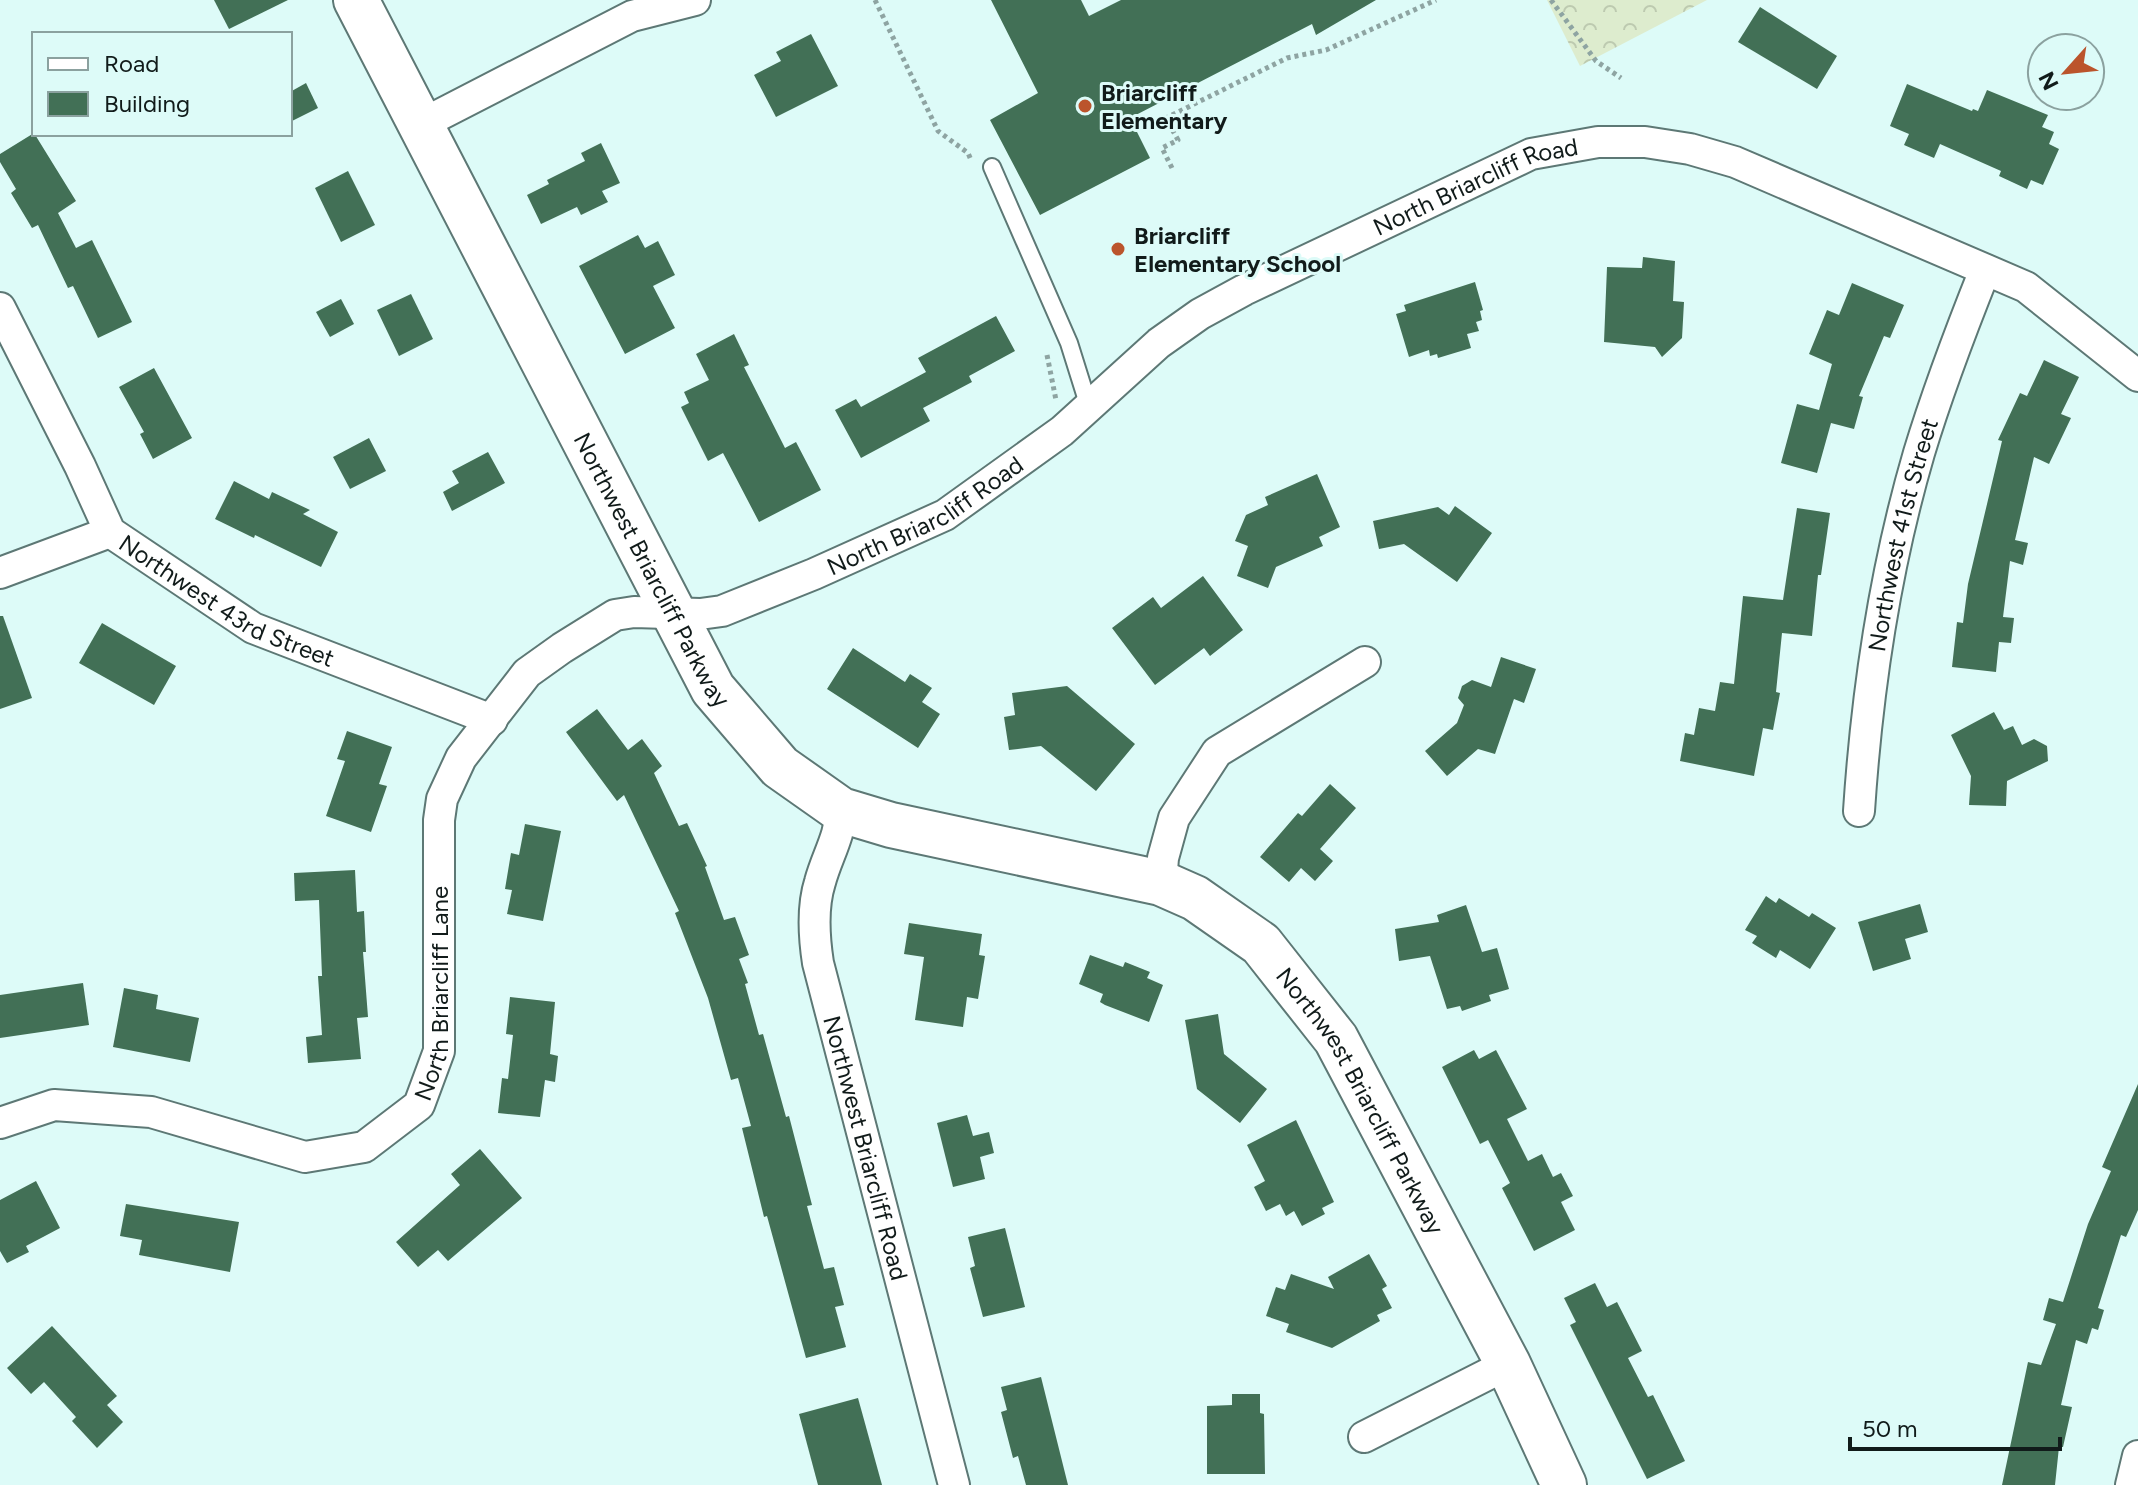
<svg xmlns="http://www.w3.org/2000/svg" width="2138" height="1485" font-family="Figtree,sans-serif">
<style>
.park{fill:url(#park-crowns)}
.building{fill:#427056}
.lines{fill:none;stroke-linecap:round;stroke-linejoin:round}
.service-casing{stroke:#5d7875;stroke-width:20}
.minor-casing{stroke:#5d7875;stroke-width:34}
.secondary-casing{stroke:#5d7875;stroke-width:48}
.path{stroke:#8ea4a2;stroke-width:5;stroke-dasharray:4 4;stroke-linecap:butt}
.service{stroke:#fff;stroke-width:16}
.minor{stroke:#fff;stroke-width:30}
.secondary{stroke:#fff;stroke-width:44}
.poi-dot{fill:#bb542c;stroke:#ddfbf8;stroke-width:3}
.labels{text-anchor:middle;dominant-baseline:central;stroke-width:6;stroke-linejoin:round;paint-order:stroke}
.poi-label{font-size:24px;font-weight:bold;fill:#111b1a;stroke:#ddfbf8;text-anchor:start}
.street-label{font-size:24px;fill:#111b1a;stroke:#ddfbf8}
</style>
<defs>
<pattern id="park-crowns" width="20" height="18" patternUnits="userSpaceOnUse" patternTransform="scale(2)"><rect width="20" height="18" fill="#ddecce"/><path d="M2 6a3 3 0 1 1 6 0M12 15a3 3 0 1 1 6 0" fill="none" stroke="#bdcab0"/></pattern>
</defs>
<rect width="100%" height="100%" fill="#ddfbf8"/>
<polygon class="park" points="1547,0 1707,0 1580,66"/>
<g class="building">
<polygon points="214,0 288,0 229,29"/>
<polygon points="991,0 1081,0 1089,16 1121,0 1376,0 1316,35 1312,24 1130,118 1150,158 1040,215 990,120 1038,93"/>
<polygon points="1760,7 1837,56 1817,89 1738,42"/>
<polygon points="811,34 838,86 776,117 754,75 781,61 776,52"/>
<polygon points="306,83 318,108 290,122 290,92"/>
<polygon points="1907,84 1972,111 1973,109 1978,111 1987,90 2048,115 2042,127 2054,132 2049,144 2059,149 2043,185 2031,180 2027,189 1999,176 2001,171 1940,144 1934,158 1904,145 1909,134 1890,126"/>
<polygon points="34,133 76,201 58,213 76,248 92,240 132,322 98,338 73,286 68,288 38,225 32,228 11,193 16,189 0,162 0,154"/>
<polygon points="601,143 620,183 602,191 608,202 581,215 577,207 541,224 527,195 549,184 547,180 585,161 581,153"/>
<polygon points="348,171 375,225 341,242 315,188"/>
<polygon points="638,235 645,248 658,241 675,275 653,286 675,328 625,354 579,266"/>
<polygon points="1643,257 1675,261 1673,301 1684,302 1682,338 1662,357 1655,347 1604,342 1607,267 1642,268"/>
<polygon points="1475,282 1483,310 1480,311 1482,320 1476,322 1479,331 1467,334 1471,348 1438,358 1437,354 1430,356 1429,350 1409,357 1396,314 1406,311 1404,305"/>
<polygon points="1852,283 1904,305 1890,338 1884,336 1859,396 1863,397 1854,429 1831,423 1817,473 1781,463 1797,404 1819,410 1832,364 1809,354 1827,310 1839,315"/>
<polygon points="411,294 433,339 399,356 377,310"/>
<polygon points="341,299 354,324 330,337 316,312"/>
<polygon points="996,316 1015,351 969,376 972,382 923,408 930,421 861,458 835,410 856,399 861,407 926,372 918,358"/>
<polygon points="734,334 749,365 744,367 785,448 796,442 821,490 759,522 723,453 708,461 681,407 689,403 684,392 709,380 696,354"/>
<polygon points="2044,360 2079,377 2061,414 2071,418 2049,464 2034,457 2015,540 2028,543 2023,565 2010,561 2003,617 2014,618 2011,643 1999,642 1996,672 1952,667 1957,622 1963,623 1968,584 2002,441 1998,440 2020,393 2027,396"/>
<polygon points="154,368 192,438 153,459 140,434 144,432 119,387"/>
<polygon points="369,438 386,471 350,489 333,457"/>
<polygon points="488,452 505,483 452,511 443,492 459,483 452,471"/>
<polygon points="1317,474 1340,527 1319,537 1323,546 1276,567 1268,588 1237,576 1248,546 1235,541 1246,515 1268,505 1265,497"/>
<polygon points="234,481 269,499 272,492 310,510 303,514 338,532 321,567 255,535 254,538 215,519"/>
<polygon points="1455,506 1492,533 1457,582 1404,544 1379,549 1373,521 1438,507 1449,515"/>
<polygon points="1797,508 1830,513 1821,575 1818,575 1812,636 1782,633 1776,692 1780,693 1773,730 1763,728 1754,776 1680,761 1685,733 1694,735 1699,708 1715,711 1720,682 1734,684 1743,596 1783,600"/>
<polygon points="1203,576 1243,630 1210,656 1204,648 1155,685 1112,628 1153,597 1161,608"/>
<polygon points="0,616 3,616 32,698 0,709"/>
<polygon points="102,623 176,666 154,705 79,663"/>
<polygon points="853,648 905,682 910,674 932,688 922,702 940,714 918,748 827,689"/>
<polygon points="1501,657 1536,669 1524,703 1514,699 1495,754 1478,749 1447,776 1425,751 1457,723 1464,705 1458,698 1462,686 1472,680 1491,687"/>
<polygon points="1067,686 1135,744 1096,791 1041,746 1009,750 1004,717 1015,715 1012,693"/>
<polygon points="597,709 628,750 642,739 662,766 654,773 679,826 687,823 707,866 705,867 724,920 735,917 749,955 739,959 748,983 745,984 759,1035 763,1034 786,1117 789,1116 812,1205 807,1206 824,1269 834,1267 844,1305 835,1307 846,1347 806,1358 767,1216 764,1217 742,1128 751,1126 738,1078 731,1080 708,998 675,913 679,911 624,795 617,801 566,732"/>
<polygon points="1994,712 2004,730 2013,726 2022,745 2034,739 2047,746 2048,761 2007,781 2006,806 1969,805 1971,776 1951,735"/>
<polygon points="347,731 392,747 379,784 387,786 371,832 326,816 345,761 337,759"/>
<polygon points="1330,784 1356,808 1320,849 1333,861 1315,881 1301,868 1289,882 1260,857 1298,813 1302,816"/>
<polygon points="525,824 561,831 543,921 507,914 512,890 505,889 511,853 519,855"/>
<polygon points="355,870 357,912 364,911 366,952 363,952 368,1017 357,1018 361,1059 308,1063 306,1037 322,1035 318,976 322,976 319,900 295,901 294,873"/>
<polygon points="1766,896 1776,903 1779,898 1809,917 1812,913 1836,928 1810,969 1780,950 1776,958 1752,943 1757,936 1745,930"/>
<polygon points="1920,904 1928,932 1905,939 1911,959 1873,971 1858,922"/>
<polygon points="1466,905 1482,952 1497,948 1509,989 1489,995 1491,1001 1462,1011 1460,1006 1447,1009 1430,956 1399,961 1395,929 1439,922 1437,915"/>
<polygon points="909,923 982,934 979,955 985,956 978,999 967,997 963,1027 915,1020 924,957 904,954"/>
<polygon points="1090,955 1123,967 1125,962 1150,972 1147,978 1163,985 1149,1022 1105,1005 1100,1002 1103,994 1079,984"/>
<polygon points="83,983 89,1025 0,1038 0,995"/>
<polygon points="124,988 158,995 156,1009 199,1018 190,1062 113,1047"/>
<polygon points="510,997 555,1002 550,1054 558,1056 555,1082 545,1080 540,1117 498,1113 502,1078 508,1079 513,1035 506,1034"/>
<polygon points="1218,1014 1224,1054 1267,1089 1240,1123 1197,1089 1185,1020"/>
<polygon points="1474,1050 1479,1059 1496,1050 1527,1109 1507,1119 1528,1161 1542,1154 1553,1177 1561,1173 1573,1196 1561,1202 1575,1230 1534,1251 1502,1188 1510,1183 1488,1140 1480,1144 1442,1067"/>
<polygon points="2138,1084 2138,1210 2126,1237 2121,1235 2098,1308 2104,1310 2098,1330 2092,1328 2087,1344 2076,1340 2061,1405 2072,1407 2063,1447 2059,1447 2055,1485 2002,1485 2028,1362 2041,1365 2056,1324 2043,1320 2049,1298 2063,1302 2088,1224 2111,1171 2102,1167"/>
<polygon points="967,1115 973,1136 989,1132 994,1153 980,1157 985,1179 953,1187 937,1123"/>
<polygon points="1296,1120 1334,1202 1322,1208 1325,1214 1302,1226 1294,1211 1286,1216 1280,1204 1266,1211 1254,1187 1265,1181 1247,1145"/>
<polygon points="480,1149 522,1198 448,1261 438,1250 418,1267 396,1242 460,1185 451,1174"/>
<polygon points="36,1181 60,1228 26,1246 29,1252 7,1263 0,1251 0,1200"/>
<polygon points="126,1204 239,1222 230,1272 139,1255 142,1240 120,1236"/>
<polygon points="1005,1228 1025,1307 983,1317 970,1268 975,1266 968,1237"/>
<polygon points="1369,1254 1387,1286 1382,1289 1392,1308 1377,1315 1380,1321 1332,1348 1286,1332 1289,1324 1266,1316 1276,1287 1285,1290 1291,1274 1334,1289 1328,1277"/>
<polygon points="1595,1283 1607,1307 1617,1302 1642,1351 1628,1358 1648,1397 1653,1395 1685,1461 1647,1479 1570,1325 1576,1322 1564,1298"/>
<polygon points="52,1326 117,1396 107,1405 123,1422 97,1448 72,1421 76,1417 44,1382 31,1394 7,1368"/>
<polygon points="1041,1377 1068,1485 1026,1485 1018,1456 1013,1458 1001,1412 1007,1410 1001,1387"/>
<polygon points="1232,1394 1260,1394 1260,1413 1264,1414 1265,1474 1207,1474 1207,1406 1232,1405"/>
<polygon points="858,1398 882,1485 818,1485 799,1414"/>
</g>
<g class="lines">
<g class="service-casing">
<polyline id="service" points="992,167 1069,343 1089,407"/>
</g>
<g class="minor-casing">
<g id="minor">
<polyline points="420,125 632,16 695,0"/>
<path id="s1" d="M0,308l80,158 30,66 143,96 239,92"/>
<polyline points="0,573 110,532"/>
<path id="s2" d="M841,810c-1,27 -14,46 -21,72 -8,25 -6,55 -2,81l136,522"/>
<path id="s3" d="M1859,811c8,-121 26,-242 60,-358 19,-63 42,-123 66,-183"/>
<polyline points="1161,883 1163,858 1174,818 1217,752 1365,662"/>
<path id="s4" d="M0,1123l54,-18 97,7 154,45 59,-10 55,-42 20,-54v-231l3,-21 19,-41 66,-85 35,-25 53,-33 19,-3 66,2 22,-3 92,-37 131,-59 117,-84 97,-88 41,-29 44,-24 287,-136 67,-12h47l45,7 45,13 291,125 112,89"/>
<polyline points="1364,1437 1508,1364"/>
<polyline points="2131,1485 2138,1456"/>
</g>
</g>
<g class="secondary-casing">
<g id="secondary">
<path id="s5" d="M356,0l357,689 67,78 61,43 50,15 270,58 34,15 66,46 75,95 172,325 56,121"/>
</g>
</g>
<g class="path">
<polyline points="875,0 938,131 968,153 971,160"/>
<polyline points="1551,0 1596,61 1621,78"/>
<polyline points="1172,168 1162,148 1178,140 1166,118 1287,58 1326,50 1436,0"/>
<polyline points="1047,355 1056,400"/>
</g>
<use href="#service" class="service"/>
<use href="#minor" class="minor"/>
<use href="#secondary" class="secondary"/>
</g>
<g class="poi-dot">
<circle cx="1085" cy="106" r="8"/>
<circle cx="1118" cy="249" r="8"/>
</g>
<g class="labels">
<g class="poi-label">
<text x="1101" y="92">Briarcliff<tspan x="1101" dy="28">Elementary</tspan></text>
<text x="1134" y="235">Briarcliff<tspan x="1134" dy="28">Elementary School</tspan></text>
</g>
<g class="street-label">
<text stroke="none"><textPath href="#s4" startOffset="1992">North Briarcliff Road</textPath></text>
<text stroke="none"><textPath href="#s4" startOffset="1344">North Briarcliff Road</textPath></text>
<text stroke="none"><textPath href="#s3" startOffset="280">Northwest 41st Street</textPath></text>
<text stroke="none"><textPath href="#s5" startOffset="642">Northwest Briarcliff Parkway</textPath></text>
<text stroke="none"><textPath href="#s1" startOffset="386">Northwest 43rd Street</textPath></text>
<text stroke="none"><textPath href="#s4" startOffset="558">North Briarcliff Lane</textPath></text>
<text stroke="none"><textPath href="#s5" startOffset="1586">Northwest Briarcliff Parkway</textPath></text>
<text stroke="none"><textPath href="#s2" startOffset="348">Northwest Briarcliff Road</textPath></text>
</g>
</g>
<rect x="32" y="32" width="260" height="104" fill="#ddfbf8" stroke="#8ba19f" stroke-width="2"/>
<rect x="48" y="58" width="40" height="12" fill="#ffffff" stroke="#8ba19f" stroke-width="2"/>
<text x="104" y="72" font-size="24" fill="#111b1a">Road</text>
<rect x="48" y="92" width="40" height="24" fill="#427056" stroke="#8ba19f" stroke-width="2"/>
<text x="104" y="112" font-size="24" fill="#111b1a">Building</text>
<g transform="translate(2066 72) rotate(243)"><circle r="38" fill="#ddfbf8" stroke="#8ba19f" stroke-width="2"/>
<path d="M0-6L14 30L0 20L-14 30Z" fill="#bb542c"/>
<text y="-12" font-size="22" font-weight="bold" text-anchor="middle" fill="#111b1a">N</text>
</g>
<path d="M1850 1437v12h210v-12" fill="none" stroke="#111b1a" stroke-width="4"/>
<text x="1862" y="1437" font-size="24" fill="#111b1a" stroke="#ddfbf8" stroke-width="6" paint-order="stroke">50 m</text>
</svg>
